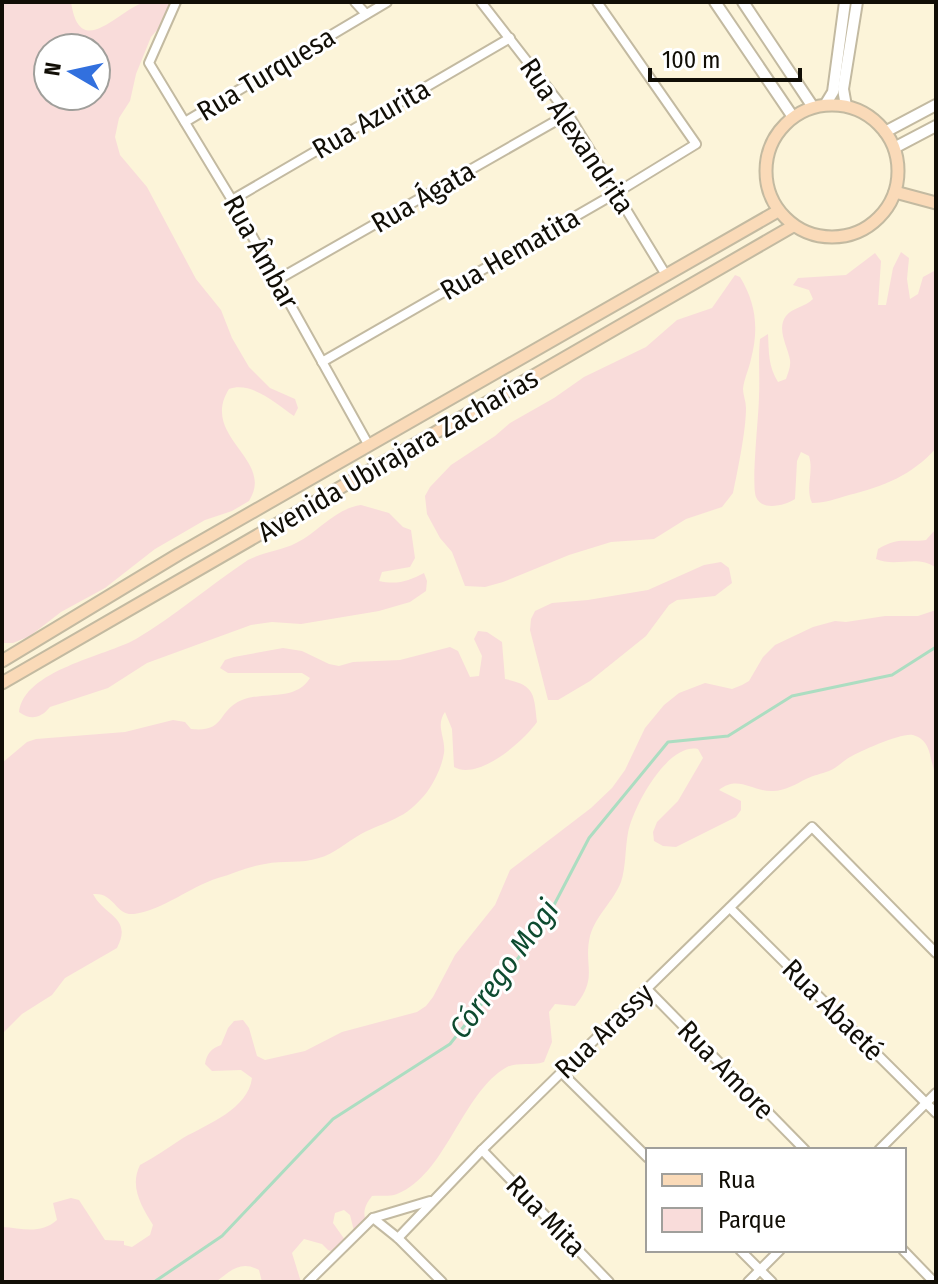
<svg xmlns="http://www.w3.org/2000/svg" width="938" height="1284" font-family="'Fira Sans Condensed',sans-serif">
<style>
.green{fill:#f9dcda;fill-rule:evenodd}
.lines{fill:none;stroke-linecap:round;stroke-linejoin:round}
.stream{stroke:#acddc1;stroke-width:3}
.minor-casing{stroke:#c3baa1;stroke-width:12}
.tertiary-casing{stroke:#c3baa1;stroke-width:14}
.secondary-casing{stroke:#c3baa1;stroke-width:15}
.minor{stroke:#fff;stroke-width:8}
.tertiary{stroke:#fff;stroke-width:10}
.secondary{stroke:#fadab8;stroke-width:11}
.labels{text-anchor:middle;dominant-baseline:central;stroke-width:6;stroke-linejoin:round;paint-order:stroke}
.street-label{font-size:28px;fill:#110e06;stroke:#fff}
.water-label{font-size:30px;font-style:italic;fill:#0e4b30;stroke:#fff}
</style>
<rect width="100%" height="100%" fill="#fcf4d9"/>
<g class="green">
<path d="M2,2h69c9,61 48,6 75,0 8,-2 18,0 25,0l-6,19 -14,16 -15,37 -6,27 -11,17 -4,19 5,18 27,32 49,92 25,31 11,28 17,29 21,21 25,11 3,9 -4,8c-18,-12 -42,-35 -65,-27 -30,48 47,70 20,112l-17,10 -27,9 -50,29 -50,39 -44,24 -31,24 -17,7h-11zM48,48h48v48h-48z"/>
<path d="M901,252l8,6 -2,21 3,20 8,-5 5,-17 13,-7v178c-23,27 -54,39 -87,47 -14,4 -23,8 -37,8 -7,-15 2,-31 -3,-47l-8,-4 -4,9 -2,38c-9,6 -33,13 -39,-2 -5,-14 3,-82 3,-101 1,-19 -1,-37 1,-57l8,-5c1,18 0,32 10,48l8,-3c2,-6 5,-12 4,-19 -2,-13 -14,-31 -4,-44 6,-8 19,-9 27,-17l-4,-9 -16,-5 5,-7 48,-3 29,-22 6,8 -3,44h8l7,-37z"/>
<path d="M735,275l5,2c16,26 19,52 11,82 -2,10 -7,20 -8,30 0,6 3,12 3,19 0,22 -8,61 -13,85l-11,14 -36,12 -32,20 -43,3 -42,13 -66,27 -18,5 -20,-1 -13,-34 -12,-14 -13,-24 -2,-18 5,-9 21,-22 44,-29 15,-13 44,-25 30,-21 62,-30 31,-27 35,-12z"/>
<path d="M361,505l28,8 14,14 8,3 4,28 -5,9 -28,5 -3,9c18,4 30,0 45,-8l3,8 -1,10 -16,11 -31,9 -78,13 -29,-2 -21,3 -104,38 -39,25 -58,19c-9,11 -19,14 -31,5 5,-42 87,-56 117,-73 39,-23 74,-54 112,-79 15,-8 33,-9 48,-17 23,-11 38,-34 65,-38z"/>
<path d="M936,529v39c-18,-14 -40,0 -60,-9l2,-10c22,-13 25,-6 48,-9z"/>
<polygon points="721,562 729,568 732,583 715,596 677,600 669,605 646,636 590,681 558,700 548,700 530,630 531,619 535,611 552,603 588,600 648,590 704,565"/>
<path d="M936,610v165c-7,-14 -3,-34 -23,-40 -10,-3 -53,16 -63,22 -7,4 -13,11 -21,14 -8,3 -15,4 -23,8 -10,5 -23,13 -35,12 -20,0 -33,-16 -52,-1l22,11v9l-5,7 -60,30 -13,-1 -9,-5 -1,-9 4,-10 21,-21 25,-43 -5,-9c-31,-6 -65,58 -70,84 -3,16 -2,34 -7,49 -8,20 -25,33 -31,54 -7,30 9,41 -15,70l-20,-2 -6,8 3,30 -8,20c-12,4 -26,0 -37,5 -45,25 -61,108 -110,127 -8,3 -17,1 -25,2 -6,8 -10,15 -6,25l-12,10 -4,-16 -6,-5 -9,3 -2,10 12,17 -3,7 -6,6 -8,-3 -6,-6 -18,-5 -12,14 9,29h-39l-3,-12c-18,-10 -28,0 -43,12h-214v-55c20,1 38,8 55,-7l-4,-17 18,-5 8,2 26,40 19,1v4l8,2 18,-12 3,-10c-11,-18 -24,-38 -13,-60 15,-8 29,-18 43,-27 25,-14 65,-29 69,-60l-11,-8 -29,1 -7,-7c2,-11 6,-15 16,-19l7,-17 6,-7 9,-1 6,8 8,28 8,4 40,-9 37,-19 75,-20 9,-6 7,-9 22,-42 40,-50 15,-35 81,-62 21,-20 13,-18 20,-42 19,-23 15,-12 26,-10 27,6 10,-4 7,-4 14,-24 12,-12 38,-18 22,-6 11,1 39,-6h33z"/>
<path d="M478,631l9,1 15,10 3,37c30,6 29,15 32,43 -14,20 -59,59 -83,45l-2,-38 -7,-17c-10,14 1,26 -1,41 -2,13 -9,28 -17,39 -6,8 -18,20 -27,24 -12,7 -26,11 -39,18 -14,8 -27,20 -42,24 -18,6 -36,2 -54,6 -16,2 -32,10 -47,14 -28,9 -55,32 -84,36 -19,2 -19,-22 -41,-20 11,22 40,23 24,54l-52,30 -13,17 -30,19 -20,20v-271l25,-21 9,-3 89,-7 48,-12 12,2 6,7c35,4 26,-19 51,-29 23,-9 53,2 68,-22l-8,-5h-74l-8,-5 5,-8 9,-3 49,-9 19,3 27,13 10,2 14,-4 47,-2 50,-13 8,4 12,26 9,-1 3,-20 -8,-17z"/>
</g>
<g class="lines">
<polyline class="stream" points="154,1282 222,1236 333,1119 450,1044 542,928 589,838 668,742 728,736 792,696 892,675 936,647"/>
<g class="minor-casing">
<g id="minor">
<polyline points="176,2 149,63 232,200 368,444"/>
<polyline points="355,2 366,14"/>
<polyline points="481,2 568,114 666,275"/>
<polyline points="185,122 387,2"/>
<polyline points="232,200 510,38"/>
<polyline points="277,280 568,114"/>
<polyline points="322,362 616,193 696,144 597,2"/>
<polyline points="730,908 936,1113"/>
<polyline points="647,989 805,1150"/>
<polyline points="562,1073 648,1158"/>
<polyline points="482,1150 609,1282"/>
<polyline points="879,1150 936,1093"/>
<polyline points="373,1218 398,1238 442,1282"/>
<polyline points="398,1238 482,1150 812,827 936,953"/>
<polyline points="740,1250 772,1282"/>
<polyline points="903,1250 934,1282"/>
<polyline points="308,1282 373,1218 430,1201"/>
<polyline points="748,1282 780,1250"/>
</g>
</g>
<g class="tertiary-casing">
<g id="tertiary">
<polyline points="715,2 793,117"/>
<polyline points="743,2 813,107"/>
<polyline points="825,105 833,92 845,2"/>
<polyline points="846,106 843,89 857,2"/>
<polyline points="885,132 936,105"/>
<polyline points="894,148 936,126"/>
</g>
</g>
<g class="secondary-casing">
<g id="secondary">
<circle cx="832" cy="171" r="66"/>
<polyline points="895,192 936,203"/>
<polyline points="2,661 179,554 778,211"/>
<polyline points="2,683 793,226"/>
</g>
</g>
<use href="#minor" class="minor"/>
<use href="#tertiary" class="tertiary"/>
<use href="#secondary" class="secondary"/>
</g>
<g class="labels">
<g class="street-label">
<text transform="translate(266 74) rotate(-31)">Rua Turquesa</text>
<text transform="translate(371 119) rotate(-30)">Rua Azurita</text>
<text transform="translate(577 136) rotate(56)">Rua Alexandrita</text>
<text transform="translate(423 197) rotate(-30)">Rua Ágata</text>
<text transform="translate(261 252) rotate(61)">Rua Âmbar</text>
<text transform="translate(510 254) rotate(-30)">Rua Hematita</text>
<text transform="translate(398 455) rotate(-30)">Avenida Ubirajara Zacharias</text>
<text transform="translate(833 1010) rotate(45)">Rua Abaeté</text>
<text transform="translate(604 1031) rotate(-44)">Rua Arassy</text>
<text transform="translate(726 1070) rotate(46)">Rua Amore</text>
<text transform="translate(546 1216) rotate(46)">Rua Mita</text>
</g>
<g class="water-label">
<text transform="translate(504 969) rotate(-54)">Córrego Mogi</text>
</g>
</g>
<rect width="938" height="1284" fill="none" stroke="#110e06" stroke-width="8"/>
<rect x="646" y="1148" width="260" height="104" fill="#ffffff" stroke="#a09f9b" stroke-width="2"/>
<rect x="662" y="1174" width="40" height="12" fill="#fadab8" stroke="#a09f9b" stroke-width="2"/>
<text x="718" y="1188" font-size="24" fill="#110e06">Rua</text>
<rect x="662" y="1208" width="40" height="24" fill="#f9dcda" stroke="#a09f9b" stroke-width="2"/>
<text x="718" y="1228" font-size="24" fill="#110e06">Parque</text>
<g transform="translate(72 72) rotate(279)"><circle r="38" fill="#ffffff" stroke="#a09f9b" stroke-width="2"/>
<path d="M0-6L14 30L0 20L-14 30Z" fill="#3270de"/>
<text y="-12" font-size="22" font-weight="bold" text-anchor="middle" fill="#110e06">N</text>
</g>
<path d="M650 68v12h150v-12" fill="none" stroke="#110e06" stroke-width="4"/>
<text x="662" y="68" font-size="24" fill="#110e06" stroke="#ffffff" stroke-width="6" paint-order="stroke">100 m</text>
</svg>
